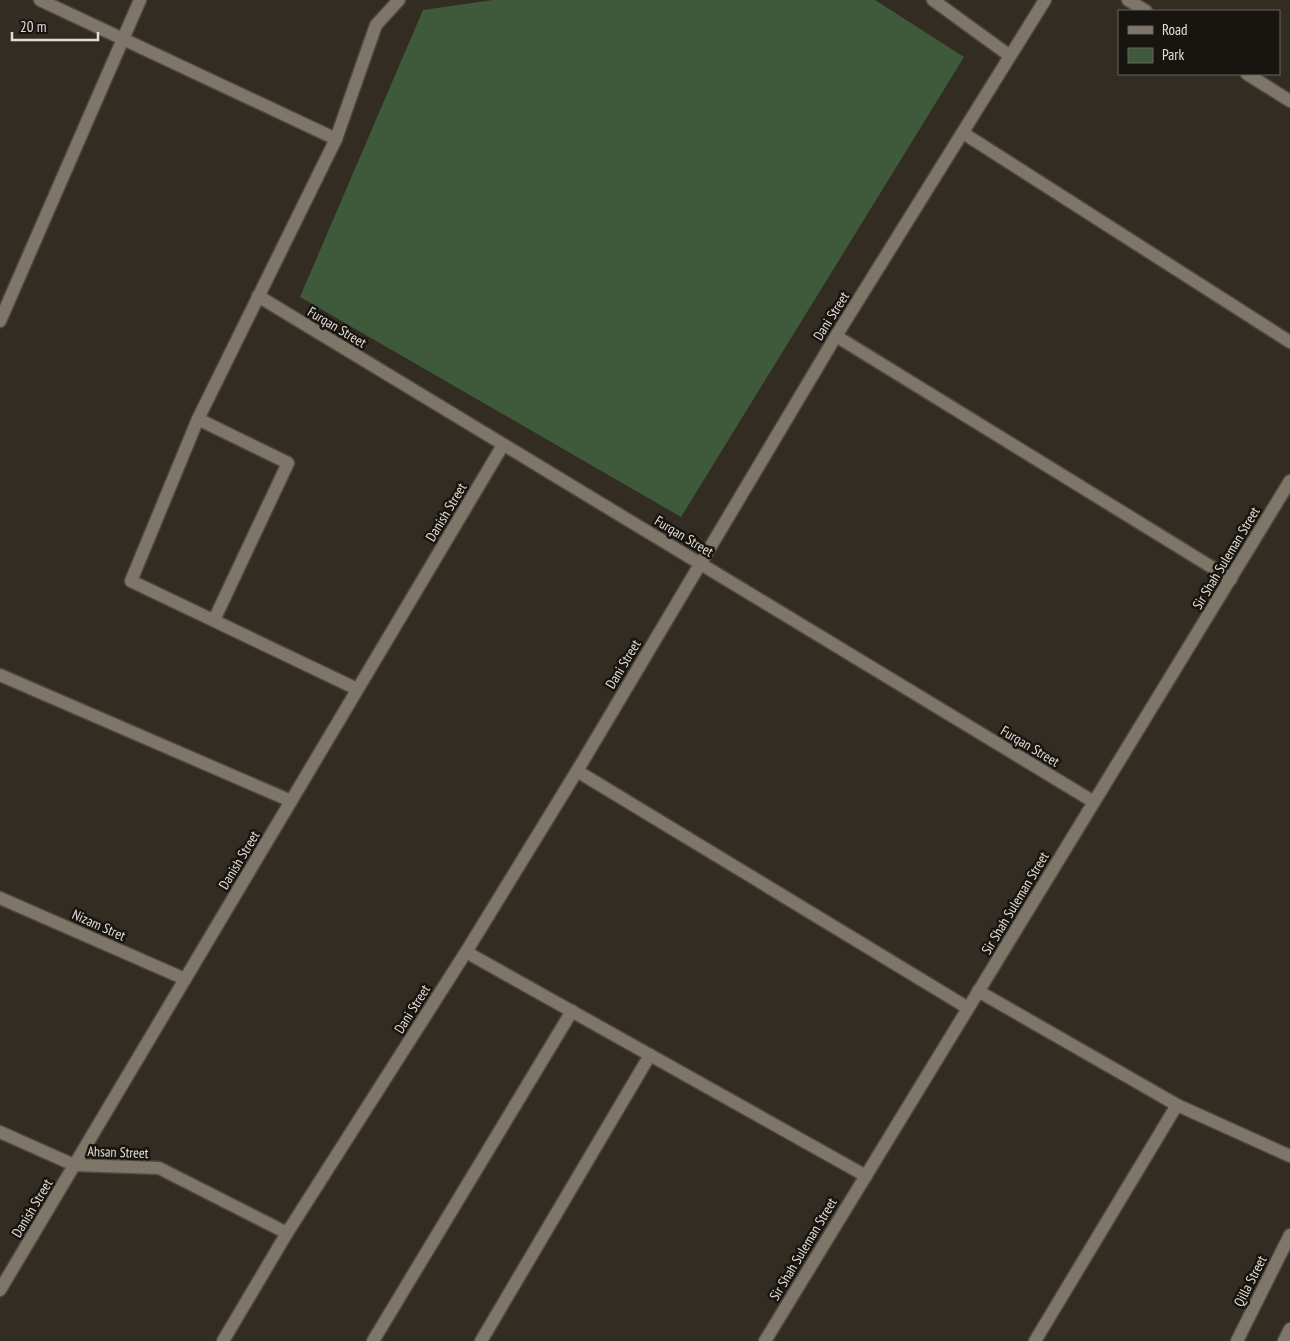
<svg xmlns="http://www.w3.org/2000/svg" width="1290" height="1341" font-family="'PT Sans Narrow',sans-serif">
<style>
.green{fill:#3e5a3b}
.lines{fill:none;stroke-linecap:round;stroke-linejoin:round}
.minor-casing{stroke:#4f4840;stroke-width:15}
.tertiary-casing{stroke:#4f4840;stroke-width:15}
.minor{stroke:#7f766a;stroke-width:12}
.tertiary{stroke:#7f766a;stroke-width:12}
.labels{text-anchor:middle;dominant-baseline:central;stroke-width:5;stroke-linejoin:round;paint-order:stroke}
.street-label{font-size:14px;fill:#e2ddd6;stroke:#181510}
</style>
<rect width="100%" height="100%" fill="#332c22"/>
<polygon class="green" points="493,0 875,0 964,57 681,517 300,297 423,10"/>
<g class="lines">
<g class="minor-casing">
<g id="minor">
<polyline points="40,0 336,139"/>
<polyline points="933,0 1010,56"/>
<polyline points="1128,0 1146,11"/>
<polyline points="1247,74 1290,101"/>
<polyline points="963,133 1290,342"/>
<polyline points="258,296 1094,802"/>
<polyline points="0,321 140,0"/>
<polyline points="836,336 1231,579"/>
<polyline points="198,419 288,463 214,620"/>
<polyline points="0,675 291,801"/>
<polyline points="357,689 131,581 198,419 336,139 376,25 399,0"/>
<polyline points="577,771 968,1008"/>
<polyline points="0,898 185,979"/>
<polyline points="466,952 866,1176"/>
<polyline points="978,991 1177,1105 1290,1156"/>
<polyline points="0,1132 74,1165 159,1168 287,1233"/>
<polyline points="0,1290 503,445"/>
<polyline points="223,1341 287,1233 466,952 577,771 836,336 1045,0"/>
<polyline points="373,1341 572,1011"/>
<polyline points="481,1341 650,1055"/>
<polyline points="765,1341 1290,481"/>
<polyline points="1035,1341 1177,1105"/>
</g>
</g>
<g class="tertiary-casing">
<g id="tertiary">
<polyline points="1237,1341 1290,1235"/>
<polyline points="1284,1341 1290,1329"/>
</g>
</g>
<use href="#minor" class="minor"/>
<use href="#tertiary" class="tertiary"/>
</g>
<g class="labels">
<g class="street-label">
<text transform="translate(831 316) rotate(-58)">Dani Street</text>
<text transform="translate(337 327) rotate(31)">Furqan Street</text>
<text transform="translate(446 512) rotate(-59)">Danish Street</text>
<text transform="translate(684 536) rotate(31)">Furqan Street</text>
<text transform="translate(1226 558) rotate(-59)">Sir Shah Suleman Street</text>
<text transform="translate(623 664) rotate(-59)">Dani Street</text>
<text transform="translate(1030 746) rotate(31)">Furqan Street</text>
<text transform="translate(239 860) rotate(-59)">Danish Street</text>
<text transform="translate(1015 903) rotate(-59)">Sir Shah Suleman Street</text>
<text transform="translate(99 925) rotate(24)">Nizam Stret</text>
<text transform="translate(412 1009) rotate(-58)">Dani Street</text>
<text transform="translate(118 1152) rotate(2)">Ahsan Street</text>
<text transform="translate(32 1208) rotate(-59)">Danish Street</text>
<text transform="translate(803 1249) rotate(-59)">Sir Shah Suleman Street</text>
<text transform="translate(1250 1281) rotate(-63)">Qilla Street</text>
</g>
</g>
<rect x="1118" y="10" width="162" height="65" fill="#181510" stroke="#69655f"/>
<rect x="1128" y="26" width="25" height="8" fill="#7f766a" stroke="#69655f"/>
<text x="1162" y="35" font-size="15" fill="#e2ddd6">Road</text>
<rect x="1128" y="48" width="25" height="15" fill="#3e5a3b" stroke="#69655f"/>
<text x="1162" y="60" font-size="15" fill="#e2ddd6">Park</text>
<path d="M12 32v8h86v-8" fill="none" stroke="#e2ddd6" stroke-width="2.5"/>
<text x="20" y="32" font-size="15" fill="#e2ddd6" stroke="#181510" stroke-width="4" paint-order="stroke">20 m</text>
</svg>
